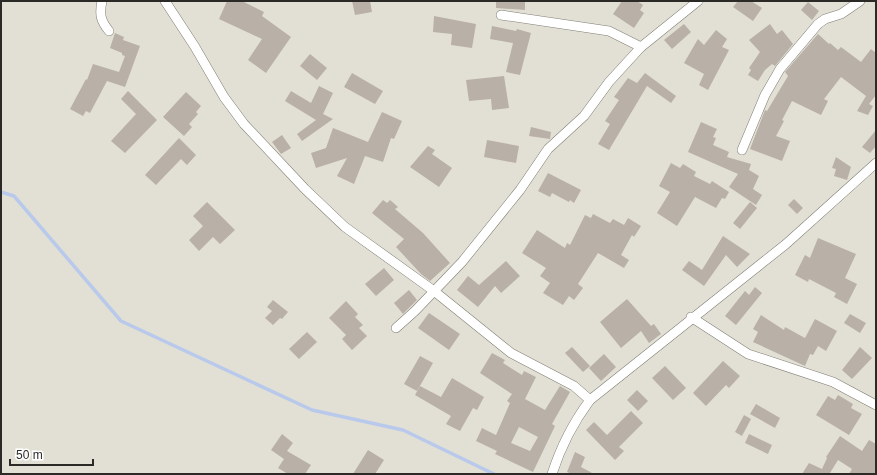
<svg xmlns="http://www.w3.org/2000/svg" width="877" height="475" font-family="Helvetica,sans-serif">
<style>
.lines{fill:none;stroke-linecap:round;stroke-linejoin:round}
.stream{stroke:#b8c9eb;stroke-width:3.5}
.building{fill:#b9b0a8;fill-rule:evenodd}
.minor-casing{stroke:#807e74;stroke-width:10}
.minor{stroke:#fff;stroke-width:9}
</style>
<rect width="100%" height="100%" fill="#e2e0d5"/>
<g class="lines">
<polyline class="stream" points="1,192 14,196 121,321 312,410 403,430 494,474"/>
</g>
<g class="building">
<polygon points="227,1 242,1 264,12 262,16 291,37 266,73 248,60 262,39 219,19"/>
<polygon points="352,1 370,1 372,12 355,15"/>
<polygon points="496,1 525,1 525,10 496,8"/>
<polygon points="622,1 637,1 643,5 640,10 644,13 634,28 613,14"/>
<polygon points="738,1 751,1 762,8 753,21 733,7"/>
<polygon points="808,2 819,11 812,20 801,10"/>
<polygon points="434,16 476,24 472,48 451,45 452,34 433,32"/>
<polygon points="684,24 691,32 672,49 664,40"/>
<polygon points="770,24 777,34 782,30 793,44 775,66 772,64 765,70 758,81 748,75 751,70 749,68 760,52 749,40"/>
<polygon points="492,26 516,31 517,29 531,33 520,75 506,72 513,43 490,39"/>
<polygon points="716,30 727,39 722,47 729,50 708,90 699,85 704,74 684,63 698,39 704,45"/>
<polygon points="115,33 124,37 123,40 140,46 125,87 107,81 90,113 86,111 83,116 70,109 86,79 87,80 93,64 119,72 125,56 122,55 122,53 110,48"/>
<polygon points="818,34 829,44 830,43 838,50 841,47 861,62 871,49 876,53 876,95 869,104 873,106 868,115 857,111 866,96 841,77 824,99 828,101 821,115 792,101 782,120 784,121 776,136 790,141 782,161 750,149 765,110 767,111 788,76 785,72"/>
<polygon points="310,54 327,68 317,80 300,66"/>
<polygon points="352,73 383,91 375,104 344,87"/>
<polygon points="645,73 676,96 671,103 647,86 609,150 598,144 610,124 605,121 619,100 614,97 628,78 637,83"/>
<polygon points="504,76 509,108 492,110 491,99 469,101 466,80"/>
<polygon points="319,86 333,93 323,114 333,119 302,141 297,134 316,120 285,101 291,91 311,103"/>
<polygon points="128,91 157,120 125,153 111,141 136,114 121,99"/>
<polygon points="186,92 201,106 196,112 198,114 189,124 192,127 184,136 163,117"/>
<polygon points="382,112 402,121 394,139 391,138 383,162 365,156 354,184 337,176 347,158 316,168 311,153 326,148 333,128 368,142"/>
<polygon points="701,122 717,129 713,137 716,138 713,145 729,152 727,157 751,164 749,170 759,176 753,189 762,195 756,205 729,187 738,174 688,152"/>
<polygon points="531,127 551,132 550,139 529,136"/>
<polygon points="876,130 876,146 870,153 862,147"/>
<polygon points="282,135 291,148 281,154 272,142"/>
<polygon points="179,138 196,155 187,165 181,159 156,185 145,175"/>
<polygon points="487,140 519,146 516,163 484,157"/>
<polygon points="428,146 435,150 432,154 452,168 439,187 410,167"/>
<polygon points="836,157 851,167 847,180 834,176 836,169 832,168"/>
<polygon points="671,163 680,168 683,164 696,172 694,176 710,184 712,181 729,192 725,199 722,198 716,208 695,197 677,226 657,213 670,192 659,186"/>
<polygon points="548,173 581,190 574,203 570,200 569,202 552,193 550,197 538,191"/>
<polygon points="794,199 803,208 797,214 788,205"/>
<polygon points="383,200 387,203 390,200 398,207 395,209 423,233 450,263 430,281 421,274 396,247 404,239 372,213"/>
<polygon points="207,202 235,230 220,244 213,237 199,251 189,240 203,226 193,216"/>
<polygon points="750,202 757,208 740,229 733,223"/>
<polygon points="593,214 610,223 613,219 624,225 628,218 641,226 634,237 632,235 621,255 629,260 624,268 598,253 578,284 583,288 574,300 569,296 563,305 543,293 550,283 540,276 546,268 522,253 537,230 565,248 567,243 570,245 585,215 591,218"/>
<polygon points="723,236 750,254 737,267 726,255 704,286 682,270 689,261 702,270"/>
<polygon points="818,238 856,254 845,278 857,284 847,304 834,297 836,293 809,279 808,282 795,275 805,255 810,258"/>
<polygon points="506,261 520,276 501,293 495,286 478,307 457,290 468,276 479,285"/>
<polygon points="384,268 394,280 376,296 365,284"/>
<polygon points="755,287 762,293 736,325 725,316 745,291 749,295"/>
<polygon points="409,290 417,300 403,314 394,303"/>
<polygon points="627,299 651,326 654,324 661,334 649,343 641,331 621,348 600,322"/>
<polygon points="273,300 288,312 282,319 280,318 273,325 265,318 272,311 267,307"/>
<polygon points="346,301 358,314 355,317 363,325 359,328 367,336 352,350 342,339 346,335 329,318"/>
<polygon points="429,313 460,334 449,350 418,328"/>
<polygon points="850,314 866,323 860,333 844,323"/>
<polygon points="761,315 784,330 785,327 805,338 815,319 837,331 826,351 818,346 813,355 810,354 805,366 753,342 758,332 753,329"/>
<polygon points="307,332 317,342 299,359 289,349"/>
<polygon points="572,347 590,366 583,372 565,353"/>
<polygon points="860,347 872,358 852,379 842,370"/>
<path d="M492,353l13,7 -2,3 19,12 2,-4 12,6 -11,22 20,11 15,-24 10,6 -18,32 3,2 -22,46 -38,-18 2,-3 -21,-10 6,-13 14,7 14,-32 -3,-2 5,-7 -32,-21zM519,427l19,10 -8,14 -19,-8z"/>
<polygon points="604,354 616,367 601,381 589,368"/>
<polygon points="420,356 433,363 417,391 404,384"/>
<polygon points="723,361 740,376 729,388 726,385 706,406 693,393"/>
<polygon points="665,366 686,388 673,400 652,378"/>
<polygon points="452,378 484,397 477,410 473,408 460,431 446,424 451,416 415,395 420,386 441,397"/>
<polygon points="637,390 648,401 638,411 627,400"/>
<polygon points="838,395 853,404 851,408 862,414 849,435 816,415 828,396 835,400"/>
<polygon points="756,404 780,418 775,428 750,414"/>
<polygon points="631,411 643,423 619,447 624,451 615,460 586,430 594,422 607,435"/>
<polygon points="744,415 751,419 742,436 735,432"/>
<polygon points="282,434 293,443 287,451 311,465 305,474 288,474 278,468 284,459 271,450"/>
<polygon points="749,434 772,445 768,454 745,443"/>
<polygon points="840,436 862,451 869,440 876,444 876,474 849,474 852,469 838,460 830,473 833,474 802,474 809,463 822,469 827,458 826,457"/>
<polygon points="368,450 384,460 375,474 353,474"/>
<polygon points="575,452 585,457 581,467 594,474 572,474 567,472"/>
</g>
<g class="lines">
<g class="minor-casing">
<g id="minor">
<path d="M102,1c-3,14 -1,20 7,30"/>
<polyline points="165,1 195,47 224,97 244,124 305,189 345,227 434,291 511,353 574,386 590,400"/>
<polyline points="501,15 609,31 641,47"/>
<polyline points="742,150 765,95 780,69 818,24 825,19 841,14 860,1"/>
<polyline points="691,317 748,354 833,382 876,405"/>
<polyline points="396,328 415,311 462,262 520,190 548,149 584,116 609,82 641,47 698,1"/>
<path d="M552,474c9,-28 20,-50 38,-74l196,-156 90,-81"/>
</g>
</g>
<use href="#minor" class="minor"/>
</g>
<rect width="877" height="475" fill="none" stroke="#2b2a26" stroke-width="4"/>
<path d="M10 459v6h83v-6" fill="none" stroke="#2b2a26" stroke-width="2"/>
<text x="16" y="459" font-size="12" fill="#2b2a26" stroke="#ffffff" stroke-width="3" paint-order="stroke">50 m</text>
</svg>
